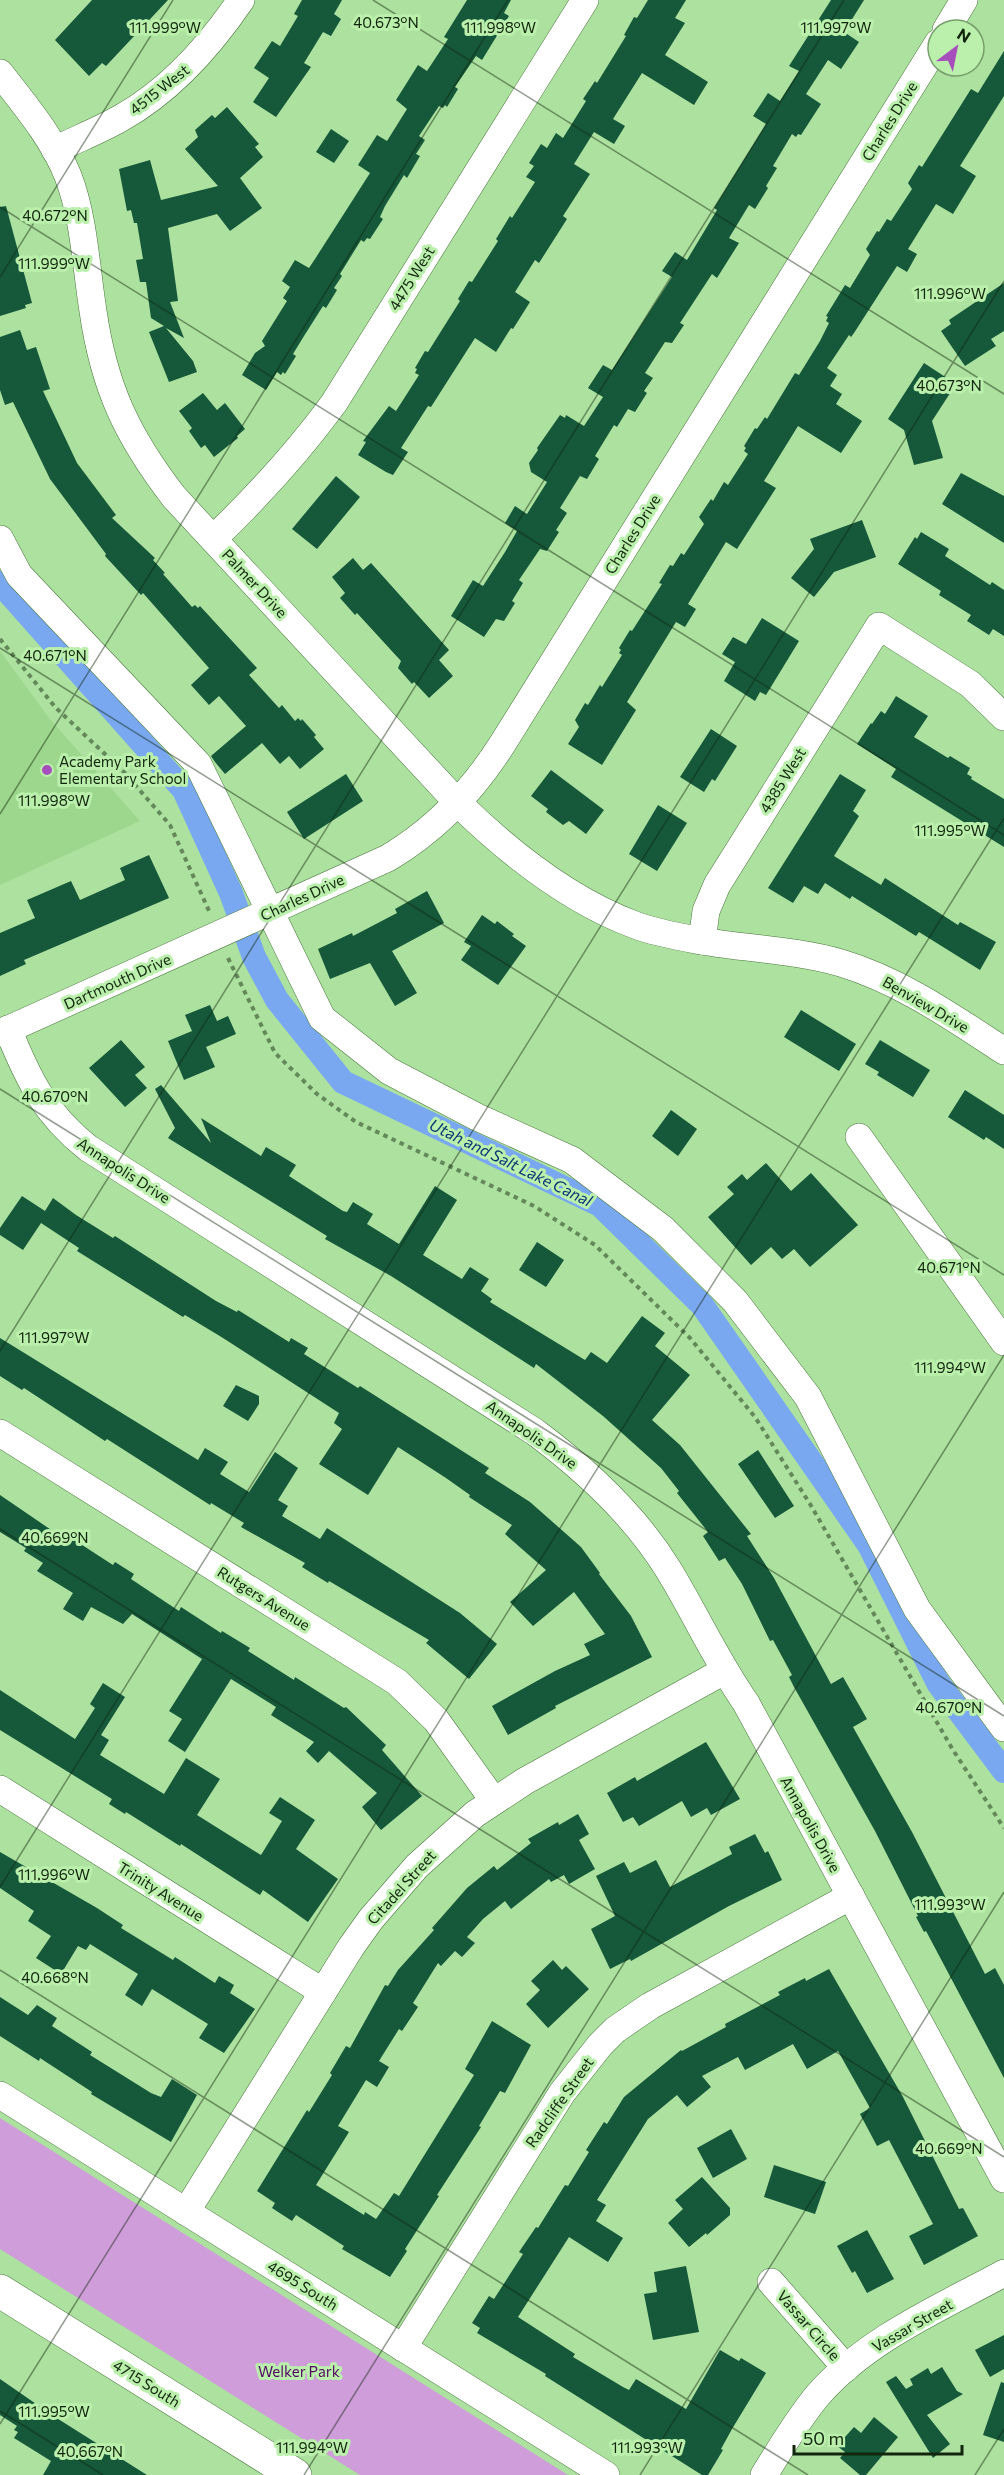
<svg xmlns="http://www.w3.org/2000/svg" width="1004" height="2475" font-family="Commissioner,sans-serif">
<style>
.built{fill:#9dd68d}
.green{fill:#ce9dda}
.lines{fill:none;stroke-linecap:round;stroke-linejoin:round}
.canal{stroke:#79a8f1;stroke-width:24}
.building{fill:#15583a}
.minor-casing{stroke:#48783b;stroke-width:28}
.major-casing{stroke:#48783b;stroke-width:34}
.path{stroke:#638859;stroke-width:4;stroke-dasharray:4.5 4.5;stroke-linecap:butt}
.minor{stroke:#fff;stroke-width:27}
.major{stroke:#fff;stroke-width:33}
.ticks{fill:none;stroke:#12260d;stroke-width:1.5;stroke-opacity:0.45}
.poi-dot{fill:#a64fbc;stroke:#baefac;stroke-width:2}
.labels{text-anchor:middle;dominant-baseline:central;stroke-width:6;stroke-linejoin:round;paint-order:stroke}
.street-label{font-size:15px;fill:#12260d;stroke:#baefac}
.poi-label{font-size:15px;fill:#12260d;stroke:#baefac;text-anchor:start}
.park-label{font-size:15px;fill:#540a64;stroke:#baefac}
.water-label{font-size:16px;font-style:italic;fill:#093574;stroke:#baefac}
.ticks-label{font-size:15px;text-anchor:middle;fill:#12260d;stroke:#baefac;stroke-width:6;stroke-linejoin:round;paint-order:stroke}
</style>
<rect width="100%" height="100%" fill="#ade19f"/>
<polygon class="built" points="0,651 49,718 140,821 0,885"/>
<polygon class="green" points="0,2118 568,2475 360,2475 0,2249"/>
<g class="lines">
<polyline class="canal" points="0,583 184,790 231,893 254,957 277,1000 343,1082 600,1205 702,1305 869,1545 938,1683 1004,1771"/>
</g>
<g class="building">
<polygon points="92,0 168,0 106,66 102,63 89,76 55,40"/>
<polygon points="302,0 342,0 334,14 341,19 331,36 323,32 304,63 311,67 276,117 253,102 269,78 254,68 272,41 280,46 298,16 294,14"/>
<polygon points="467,0 511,0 504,13 509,16 482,60 476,56 455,87 458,89 447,107 445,105 443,108 439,106 419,136 425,140 416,154 420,156 407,178 404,175 385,206 380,217 383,219 370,239 367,238 364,242 361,240 340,274 342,276 334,288 337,290 326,308 323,306 304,336 293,354 296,356 285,374 283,372 281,375 277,372 266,390 242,375 255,353 265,346 262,341 287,301 283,298 290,287 282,281 295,260 309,268 315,259 370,173 358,165 377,135 387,141 407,109 396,100 418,65 427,71 448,39 444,37"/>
<polygon points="648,0 686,0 675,18 685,23 665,55 708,82 694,105 642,73 613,119 625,126 614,144 594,132 574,164 590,174 563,216 567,219 539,263 535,260 515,292 530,302 513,329 511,328 496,352 475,338 431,407 428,406 401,448 408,452 393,475 386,472 358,455 366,442 363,441 389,406 396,411 419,375 415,373 417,369 415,368 425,351 428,352 460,301 458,299 469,281 472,282 498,241 496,239 510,216 512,218 535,182 526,177 534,166 529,163 541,144 547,148 556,133 563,138 586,101 583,99 595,81 597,83 626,36 624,35 634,17 637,18"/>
<polygon points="831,0 864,0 844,32 859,42 841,69 828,60 806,94 821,104 801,135 798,134 796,137 792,134 773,166 777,168 766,186 768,188 755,209 749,205 729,238 739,243 717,278 712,274 680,323 684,325 672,343 665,342 645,373 653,378 644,391 647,393 635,412 628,409 617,427 614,425 595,456 599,459 587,479 580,476 560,508 567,513 556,530 559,532 547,551 540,549 519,580 523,583 512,601 515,603 504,621 496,619 484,637 451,616 473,580 483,586 505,552 517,531 505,523 515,506 527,514 547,482 531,472 529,463 538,450 537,448 560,415 565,418 566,415 584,426 603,397 588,388 603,365 612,370 672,277 662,271 675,252 687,260 717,210 714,208 766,124 753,116 768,93 780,101 799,71 789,66"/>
<polygon points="1004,51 1004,96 960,166 976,176 953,214 936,204 908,249 917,254 907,272 897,266 854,333 851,337 849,335 827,368 837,375 830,386 842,394 836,404 862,421 841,453 798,426 764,481 776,488 737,549 726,542 688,604 696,609 685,627 676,622 627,702 636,710 602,765 568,744 579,727 575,720 585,703 588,705 600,685 602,687 622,655 619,653 621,650 619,648 630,630 632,631 662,584 659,583 670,565 673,566 681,553 684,555 704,524 699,517 711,499 713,501 724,482 728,485 748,454 744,451 746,448 744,446 755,428 757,429 765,417 767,419 795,373 799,375 820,341 829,323 826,321 828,317 826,316 845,285 850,288 870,255 866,249 877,231 879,232 887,219 891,221 912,189 908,183 919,165 922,167 971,89 978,93"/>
<polygon points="227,107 259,144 255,147 263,157 240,178 262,208 230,231 217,214 168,228 178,301 170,302 184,338 166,328 193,361 197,372 169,382 149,332 164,326 151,318 146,282 140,282 136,260 143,259 137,223 134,223 131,210 127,211 119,169 150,160 161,200 218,186 185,149 198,137 195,130 212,115 215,118"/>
<polygon points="331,129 349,141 334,163 316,152"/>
<polygon points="6,206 32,303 25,305 26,308 0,316 0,207"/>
<polygon points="1004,283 1004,331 991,339 996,346 965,366 941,331 951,324 949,320"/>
<polygon points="20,330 27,350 36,347 50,389 43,391 77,463 116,515 112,518 155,558 153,560 165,573 163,574 192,607 195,605 198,608 200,606 257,668 249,675 279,708 282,705 295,721 298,718 301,721 302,719 316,735 314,737 324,749 300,769 289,756 280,764 262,743 225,774 215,762 211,756 246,726 219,696 209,705 191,685 209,668 143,593 141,595 105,556 106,554 50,479 13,402 5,405 0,390 0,337"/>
<polygon points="924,363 956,384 932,421 943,458 914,465 904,430 888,419"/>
<polygon points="203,393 217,410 225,403 245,429 237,436 238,438 214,457 205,445 201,448 189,431 192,428 179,411"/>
<polygon points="961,473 1004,496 1004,543 942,504"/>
<polygon points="336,476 360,497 317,549 292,529"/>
<polygon points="862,520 876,557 834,572 814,597 791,578 814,549 810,539"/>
<polygon points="921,532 949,549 945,556 990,585 992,582 1004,590 1004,636 993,629 989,635 967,621 971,615 939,595 941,591 898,564 915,537 917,539"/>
<polygon points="353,558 363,570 371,563 449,650 439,660 453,676 429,698 414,682 412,684 398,668 401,661 357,613 355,615 340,598 345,593 332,577"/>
<polygon points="762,618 799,641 766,695 760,692 755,701 724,681 735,662 722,654 733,637 746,644"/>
<polygon points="896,696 928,716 914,737 948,758 950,756 970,768 967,774 972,777 971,779 1004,799 1004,847 891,777 896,769 857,744 871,723 872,724 881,711 885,714"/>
<polygon points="711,729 737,746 715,781 712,779 704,792 680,777"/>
<polygon points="551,770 604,810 586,834 569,821 563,825 546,812 548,809 531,796"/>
<polygon points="346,774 363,801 304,839 287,812"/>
<polygon points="840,774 866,790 853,811 859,816 834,856 881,885 885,878 958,925 960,922 996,942 980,970 919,932 916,936 852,896 850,899 825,883 818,894 804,886 793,903 768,888"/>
<polygon points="658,805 687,823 657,871 629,854"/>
<polygon points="149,855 169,898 24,960 26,964 0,976 0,933 35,918 27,900 71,881 80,900 125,880 120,868"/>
<polygon points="427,891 444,923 392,951 417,993 395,1006 370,963 330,979 318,949 352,933 353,936 397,913 395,909"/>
<polygon points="482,915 495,924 497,921 514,934 512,936 526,946 498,985 461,960 471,946 464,942"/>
<polygon points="210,1005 217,1021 228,1016 236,1034 206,1047 215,1067 184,1080 168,1041 192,1031 185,1015"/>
<polygon points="801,1010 856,1044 839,1071 784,1037"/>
<polygon points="121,1040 145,1067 135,1075 147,1088 125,1107 89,1068"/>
<polygon points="880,1040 930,1070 913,1097 877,1075 879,1072 865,1064"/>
<polygon points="161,1085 211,1143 201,1118 261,1156 266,1147 296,1165 289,1176 343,1211 347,1212 353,1202 373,1214 367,1224 399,1244 435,1186 457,1200 423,1255 462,1279 470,1267 489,1279 481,1291 492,1299 490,1302 585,1360 591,1352 607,1363 642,1316 665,1333 655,1346 690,1375 652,1420 680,1445 751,1534 747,1536 774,1578 831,1684 843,1677 867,1719 853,1727 912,1832 985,1974 995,1968 1004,1985 1004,2078 926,1931 924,1932 916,1917 918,1916 875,1831 794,1687 789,1677 792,1675 773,1640 770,1641 742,1584 725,1558 719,1561 703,1536 708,1532 677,1493 679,1491 661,1468 603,1416 536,1364 534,1368 391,1276 325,1239 327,1236 168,1138 175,1128 155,1089"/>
<polygon points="965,1090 1004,1115 1004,1149 986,1137 984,1140 948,1117"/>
<polygon points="671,1110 697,1129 678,1156 652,1136"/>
<polygon points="766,1163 791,1191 811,1173 858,1225 810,1267 794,1249 782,1259 771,1247 751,1265 708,1217 734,1194 727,1187 742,1174 747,1180"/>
<polygon points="22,1196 45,1211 53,1198 76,1215 113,1238 115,1236 216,1301 237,1312 238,1310 289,1342 291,1338 308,1348 304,1354 358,1388 360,1386 489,1468 485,1473 530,1502 581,1547 600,1573 599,1574 631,1616 652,1657 555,1706 556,1708 508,1735 492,1706 555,1671 590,1655 584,1644 605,1634 574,1592 533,1626 510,1602 546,1570 505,1534 512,1525 469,1497 470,1495 446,1478 398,1447 368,1495 319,1464 342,1429 334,1423 339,1413 223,1338 185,1315 183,1317 77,1251 79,1248 41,1223 23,1250 0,1235 0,1228"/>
<polygon points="537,1242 564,1260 546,1287 519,1270"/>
<polygon points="0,1338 198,1460 205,1448 228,1462 220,1474 249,1492 275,1452 298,1468 278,1500 288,1506 282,1516 320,1539 327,1528 460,1613 497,1644 469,1679 426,1643 429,1640 329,1581 328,1583 302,1567 305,1563 241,1527 244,1523 211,1503 210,1505 107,1439 105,1441 24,1388 22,1390 0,1376"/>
<polygon points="236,1385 259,1396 259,1404 248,1421 223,1406"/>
<polygon points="758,1450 794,1506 775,1518 738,1464"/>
<polygon points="0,1495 60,1536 62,1532 113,1565 115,1562 134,1574 131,1579 179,1611 181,1607 221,1633 222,1631 250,1648 248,1651 294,1680 295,1677 344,1708 346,1707 386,1745 382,1750 422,1796 381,1830 362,1807 377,1793 329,1751 318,1763 306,1751 314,1742 271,1715 276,1707 231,1679 185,1752 168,1741 182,1719 169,1711 202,1659 132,1614 123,1624 91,1607 83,1621 63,1609 73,1593 37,1571 43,1563 24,1551 26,1548 0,1532"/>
<polygon points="103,1683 125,1697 101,1735 109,1740 100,1755 164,1794 186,1758 220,1779 197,1815 261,1855 282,1821 269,1813 280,1797 315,1820 296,1849 338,1879 308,1922 263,1890 260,1895 181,1844 180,1846 126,1812 125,1814 109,1804 112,1799 0,1730 0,1690 75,1739 95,1708 90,1704"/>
<polygon points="706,1742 740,1799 711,1815 707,1808 691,1817 682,1801 639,1826 633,1817 623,1822 607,1793 635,1777 637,1781"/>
<polygon points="578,1814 589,1834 579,1840 595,1869 569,1884 564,1875 551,1882 549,1879 511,1909 505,1901 483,1919 467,1937 475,1943 462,1957 455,1951 441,1966 438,1963 413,2003 418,2007 402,2031 399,2029 379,2061 389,2067 377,2087 366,2080 338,2126 349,2132 316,2185 364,2215 365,2212 376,2219 394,2193 399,2196 474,2075 465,2069 492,2021 531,2045 505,2093 500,2091 479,2126 481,2127 437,2195 439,2196 405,2249 407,2251 390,2277 342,2249 344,2246 296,2215 292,2221 272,2208 275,2203 257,2191 307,2110 309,2112 332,2075 330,2073 346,2046 350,2048 385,1985 388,1986 398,1970 434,1930 432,1928 467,1888 494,1866 497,1870 531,1843 528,1839 558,1822 559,1825"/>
<polygon points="755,1834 765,1853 768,1851 782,1880 729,1906 631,1961 630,1959 610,1969 591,1929 615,1916 596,1876 624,1862 630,1873 656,1860 670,1887 732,1854 729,1847"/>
<polygon points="0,1852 97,1908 123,1925 121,1928 173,1960 175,1957 215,1983 219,1976 234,1985 230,1993 255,2009 224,2053 199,2038 208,2024 152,1989 142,2006 125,1995 138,1974 90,1944 86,1950 78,1946 61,1974 36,1958 51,1936 28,1921 34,1911 0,1888"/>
<polygon points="553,1960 562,1970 566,1966 589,1989 548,2028 526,2004 540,1990 531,1981"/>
<polygon points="829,1969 903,2097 959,2209 963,2208 978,2236 924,2265 909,2236 933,2224 889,2140 877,2146 860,2114 870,2108 838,2051 807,2069 793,2044 745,2070 738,2057 702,2076 711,2087 687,2107 677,2095 648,2119 597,2200 606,2205 596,2221 623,2238 608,2262 569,2237 518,2317 575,2354 573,2357 623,2387 629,2390 636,2379 686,2409 720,2350 739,2361 741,2358 766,2373 732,2429 721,2449 723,2450 708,2475 702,2475 545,2376 546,2374 477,2333 480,2328 472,2323 489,2296 494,2299 523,2254 519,2252 536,2227 538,2228 565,2185 568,2186 589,2152 586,2150 604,2122 607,2124 624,2097 681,2050 682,2051 726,2027 725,2024 780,1995 778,1992 805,1978 806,1981"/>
<polygon points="0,1997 28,2015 37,2005 57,2018 52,2026 92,2052 90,2055 151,2093 161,2097 172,2079 197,2095 171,2142 91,2094 92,2092 40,2058 39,2061 0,2036"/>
<polygon points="731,2129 747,2159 713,2178 697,2148"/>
<polygon points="774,2165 826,2182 815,2214 764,2197"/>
<polygon points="702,2177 730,2208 730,2215 707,2235 706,2233 689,2247 668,2223 683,2209 675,2200"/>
<polygon points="867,2230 894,2279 867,2293 855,2271 852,2273 837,2246"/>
<polygon points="686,2266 699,2332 653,2340 644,2294 657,2292 654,2272"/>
<polygon points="1004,2335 1004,2369 990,2377 975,2350"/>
<polygon points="942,2367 957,2391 963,2394 927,2415 950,2444 933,2458 886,2382 896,2376 906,2389 913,2385 910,2379 928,2368 931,2374"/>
<polygon points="0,2379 55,2417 147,2475 43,2475 51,2461 14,2438 18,2432 14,2430 17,2426 0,2415"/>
<polygon points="1001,2382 1004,2383 1004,2442 983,2435"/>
<polygon points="874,2417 898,2437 866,2475 860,2475 840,2458 845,2452 837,2446 854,2427 861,2433"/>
</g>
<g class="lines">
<g class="minor-casing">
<g id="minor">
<polyline points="946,30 964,0"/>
<path d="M0,73c24,31 53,65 68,103 16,41 18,91 25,135 11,76 34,125 81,186l283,305c51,50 111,98 178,123 21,8 45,12 67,16 46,8 94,9 139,22 60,18 111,54 163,88"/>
<path d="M55,150c22,-11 45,-20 66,-32 50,-28 88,-71 120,-118"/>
<path d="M214,538c44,-42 84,-86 120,-135l251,-403"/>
<polyline points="0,539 19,575 198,764 322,1018 389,1071 477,1117 572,1160 663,1229 735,1301 808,1397 917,1609 1004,1728"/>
<polyline points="702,941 706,911 717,885 879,626 970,684 1004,717"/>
<path d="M8,1029c20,50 37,85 80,119l447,284c51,38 99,82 133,137 27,44 48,91 78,134l258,476"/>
<path d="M0,1033l388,-175c47,-28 86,-69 115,-115l435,-700"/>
<polyline points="859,1137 1004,1342"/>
<polyline points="0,1433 397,1682 436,1720 494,1801"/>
<polyline points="0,1789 323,1992"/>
<polyline points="0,2095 606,2475"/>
<polyline points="186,2212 351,1947 371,1919 417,1866 475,1814 525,1781 724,1671"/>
<polyline points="771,2282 846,2368"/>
<polyline points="403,2348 562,2093 600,2045 615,2030 650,2006 851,1896"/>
<path d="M764,2475c17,-27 33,-55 54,-80 49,-56 122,-87 186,-122"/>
</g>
</g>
<g class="major-casing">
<polyline id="major" points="0,2291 295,2475"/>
</g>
<g class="path">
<polyline points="0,639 56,708 123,771 170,825 210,913"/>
<polyline points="228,958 275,1053 317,1094 356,1122 534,1206 595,1245 690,1338 755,1417 810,1504 953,1750 1004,1828"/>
</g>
<use href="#minor" class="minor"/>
<use href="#major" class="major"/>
</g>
<path class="ticks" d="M373,0l631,394M0,207l1004,628M0,277l173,-277M0,648l1004,627M0,814l508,-814M0,1089l1004,627M0,1351l844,-1351M0,1529l1004,628M0,1887l1004,-1606M0,1970l808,505M0,2411l103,64M0,2424l1004,-1606M304,2475l700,-1120M640,2475l364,-583M975,2475l29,-46"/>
<circle class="poi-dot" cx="47" cy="770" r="6"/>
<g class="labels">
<g class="street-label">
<text transform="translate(159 89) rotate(-38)">4515 West</text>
<text transform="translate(889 121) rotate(-58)">Charles Drive</text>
<text transform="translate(411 278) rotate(-58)">4475 West</text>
<text transform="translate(632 534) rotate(-58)">Charles Drive</text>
<text transform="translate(255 583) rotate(47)">Palmer Drive</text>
<text transform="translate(782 780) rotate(-58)">4385 West</text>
<text transform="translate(302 897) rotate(-25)">Charles Drive</text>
<text transform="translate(117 981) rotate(-24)">Dartmouth Drive</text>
<text transform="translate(926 1004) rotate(30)">Benview Drive</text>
<text transform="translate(124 1170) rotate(33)">Annapolis Drive</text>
<text transform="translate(532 1434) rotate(35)">Annapolis Drive</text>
<text transform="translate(264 1598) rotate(32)">Rutgers Avenue</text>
<text transform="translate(811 1824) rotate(61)">Annapolis Drive</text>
<text transform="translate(401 1887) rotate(-48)">Citadel Street</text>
<text transform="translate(161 1891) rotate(32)">Trinity Avenue</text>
<text transform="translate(559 2102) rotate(-55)">Radcliffe Street</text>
<text transform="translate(303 2285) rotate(32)">4695 South</text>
<text transform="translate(809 2325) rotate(49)">Vassar Circle</text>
<text transform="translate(912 2325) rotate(-30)">Vassar Street</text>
<text transform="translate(147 2383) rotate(32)">4715 South</text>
</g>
<g class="poi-label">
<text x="59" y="761">Academy Park<tspan x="59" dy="17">Elementary School</tspan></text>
</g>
<g class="park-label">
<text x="299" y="2371">Welker Park</text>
</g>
<g class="water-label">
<text transform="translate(511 1162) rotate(26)">Utah and Salt Lake Canal</text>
</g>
</g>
<g class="ticks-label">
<text x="386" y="28">40.673°N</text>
<text x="165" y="33">111.999°W</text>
<text x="500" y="33">111.998°W</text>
<text x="836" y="33">111.997°W</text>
<text x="55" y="221">40.672°N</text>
<text x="54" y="269">111.999°W</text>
<text x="950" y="299">111.996°W</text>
<text x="949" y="391">40.673°N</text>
<text x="55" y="661">40.671°N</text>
<text x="54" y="806">111.998°W</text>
<text x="950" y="836">111.995°W</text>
<text x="55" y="1102">40.670°N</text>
<text x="949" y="1273">40.671°N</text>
<text x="54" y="1343">111.997°W</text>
<text x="950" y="1373">111.994°W</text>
<text x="55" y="1543">40.669°N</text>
<text x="949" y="1713">40.670°N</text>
<text x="54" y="1880">111.996°W</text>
<text x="950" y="1910">111.993°W</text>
<text x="55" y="1983">40.668°N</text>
<text x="949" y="2154">40.669°N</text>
<text x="54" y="2417">111.995°W</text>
<text x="312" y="2453">111.994°W</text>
<text x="647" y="2453">111.993°W</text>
<text x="90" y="2457">40.667°N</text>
</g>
<g transform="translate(956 48) rotate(32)"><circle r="28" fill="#baefac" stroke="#779f6c" stroke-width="1.5"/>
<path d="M0-4.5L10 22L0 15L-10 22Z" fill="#a64fbc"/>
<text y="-9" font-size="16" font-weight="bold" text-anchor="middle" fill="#12260d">N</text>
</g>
<path d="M794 2445v9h168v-9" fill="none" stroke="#12260d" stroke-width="3"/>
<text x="803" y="2445" font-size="18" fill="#12260d" stroke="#baefac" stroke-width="4.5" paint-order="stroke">50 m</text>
</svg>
